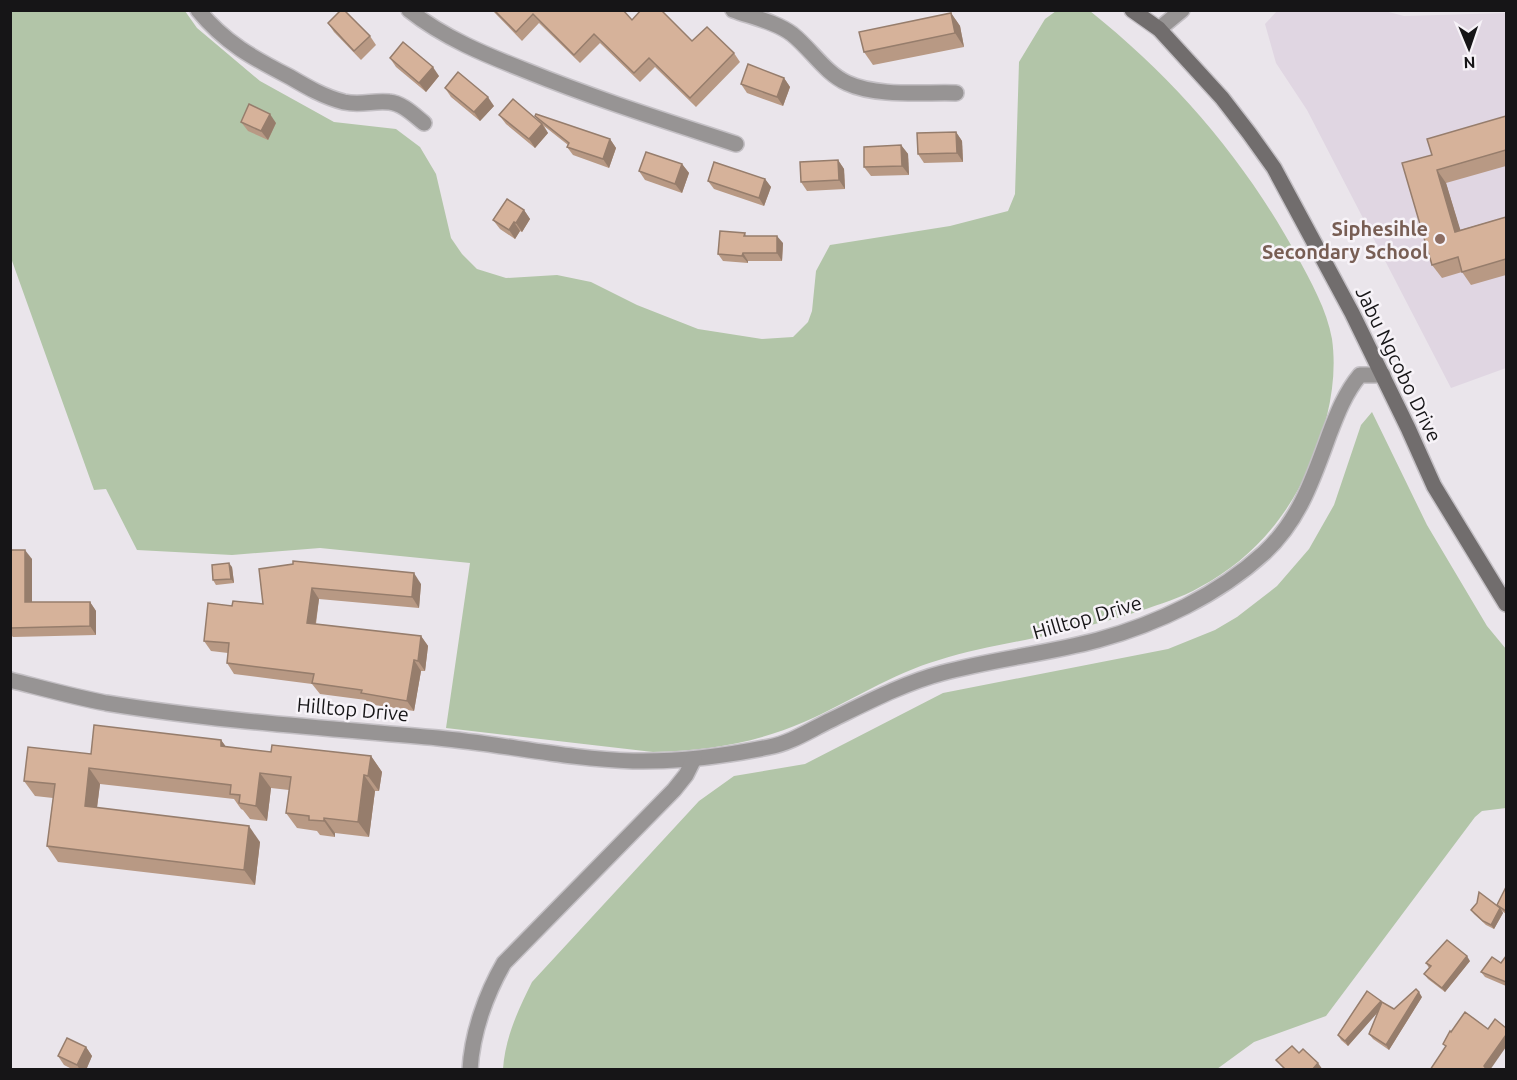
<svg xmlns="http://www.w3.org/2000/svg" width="1517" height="1080" font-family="Ubuntu,sans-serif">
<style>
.built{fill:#e0d6e2}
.green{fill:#b2c5a8}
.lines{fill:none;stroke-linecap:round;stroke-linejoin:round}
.minor-casing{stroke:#c4c0c5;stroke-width:18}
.tertiary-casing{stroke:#c4c0c5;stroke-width:18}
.secondary-casing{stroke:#c4c0c5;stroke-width:18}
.minor{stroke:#979494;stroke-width:15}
.tertiary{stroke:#979494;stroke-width:15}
.secondary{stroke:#716d6d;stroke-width:15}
.wall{fill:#b89984}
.shaded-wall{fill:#967d6c}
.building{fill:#d6b29a;stroke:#967d6c;stroke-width:1.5}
.education-dot{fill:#8d6e63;stroke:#f7f3f8;stroke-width:2}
.labels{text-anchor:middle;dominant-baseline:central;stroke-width:5;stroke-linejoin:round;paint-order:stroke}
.education-label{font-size:20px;font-weight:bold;fill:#785e54;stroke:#f7f3f8;text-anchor:end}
.street-label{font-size:20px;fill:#161517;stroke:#f7f3f8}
</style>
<rect width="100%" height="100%" fill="#eae5eb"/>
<polygon class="built" points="1381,10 1404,16 1506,13 1506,368 1451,388 1307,110 1276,63 1265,24 1277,11"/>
<g class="green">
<path d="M11,11h174l12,17 63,53 74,41 62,7 24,18 16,27 15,64 11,16 15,15 29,9 51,-3 34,7 46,23 61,24 64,10 31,-2 15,-15 4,-11 4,-40 14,-26 120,-19 58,-15 7,-17 4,-132 26,-43 11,-8h34c85,68 155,149 207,245 14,26 30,54 35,83 6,42 -5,88 -22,126 -22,52 -59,95 -110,122 -19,11 -40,17 -60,24 -35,11 -70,20 -106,27 -32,7 -64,12 -95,22 -48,14 -89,42 -135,62 -48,21 -99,29 -151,30l-207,-24 24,-165 -150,-15 -88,7 -95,-5 -31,-61 -12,1 -83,-232z"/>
<path d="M1372,412l55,113 60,101 19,23v159l-24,3 -7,6 -149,199 -72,26 -37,27h-714c2,-31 15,-59 29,-87l167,-181 35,-25 71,-12 138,-71 225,-44 47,-19 22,-13 40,-31 32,-37 25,-44 27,-80z"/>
</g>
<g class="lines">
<g class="minor-casing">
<g id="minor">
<path d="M198,10c27,33 55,48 92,67 17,10 34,20 54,25 18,4 29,-2 45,0 13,1 25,13 35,21"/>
<path d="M409,10c35,28 77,45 118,61 69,28 139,50 209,73"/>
<path d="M733,10c19,7 43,12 59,24 19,15 33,39 55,49 30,14 76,9 109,10"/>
<path d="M10,680c32,8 64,17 96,23 110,18 221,25 332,35 65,6 130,21 195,23 45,1 92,-5 136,-14 22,-4 41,-17 62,-27 35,-17 73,-37 111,-47 51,-14 104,-19 156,-33 59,-16 120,-45 166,-87 35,-32 49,-74 65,-118 8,-21 16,-42 31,-60h23"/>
<path d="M470,1070c2,-37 16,-76 34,-107l170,-173 12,-15 8,-16"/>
</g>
</g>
<g class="tertiary-casing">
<polyline id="tertiary" points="1159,29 1182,10"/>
</g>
<g class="secondary-casing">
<polyline id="secondary" points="1132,10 1159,29 1222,98 1249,133 1274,168 1352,313 1408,428 1434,486 1506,604"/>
</g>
<use href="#minor" class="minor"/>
<use href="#tertiary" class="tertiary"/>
<use href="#secondary" class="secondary"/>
</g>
<g class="wall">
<polygon points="492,10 623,10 632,20 692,41 734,53 740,62 696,107 655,67 640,82 600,43 580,63 539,23 522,41"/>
<polygon points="951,13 960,26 964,47 873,65 864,52"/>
<polygon points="328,23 370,36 376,45 361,60 334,32"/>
<polygon points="390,58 439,76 426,92 396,67"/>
<polygon points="784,78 790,87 783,106 747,93 741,84"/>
<polygon points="445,88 494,106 480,121 451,97"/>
<polygon points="499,115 539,121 535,116 610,139 616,148 609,168 573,155 567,147 568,145 544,126 548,133 535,148 506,124"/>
<polygon points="1506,116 1506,166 1446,183 1460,230 1506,217 1506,275 1471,285 1462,272 1442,278 1432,265 1432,155"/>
<polygon points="241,122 276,123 268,140 248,131"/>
<polygon points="956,132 962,141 963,162 924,163 918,154"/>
<polygon points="901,145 908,154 909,175 871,176 864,167"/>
<polygon points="838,160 844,169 845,189 807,191 801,182"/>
<polygon points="682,164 689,173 682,193 645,180 639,171"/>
<polygon points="765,179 771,187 764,206 714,189 708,181"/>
<polygon points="524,210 530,219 522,232 520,231 515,239 500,229 493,220"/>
<polygon points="745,233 746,236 783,243 782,261 748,261 748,263 723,261 718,254"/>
<polygon points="10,550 32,559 32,602 90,602 96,611 96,635 13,637 10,634"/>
<polygon points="232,567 234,583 216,585 213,580"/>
<polygon points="259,569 421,584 419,608 319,599 316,624 421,636 428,646 425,671 421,671 414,711 368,704 366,700 320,694 312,684 234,674 227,663 228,653 211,651 204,641 232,606 263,604"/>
<polygon points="221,740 226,747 271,752 371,756 382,772 379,791 375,791 369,837 335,833 335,837 320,835 317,831 297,828 286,813 289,790 271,788 267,821 250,819 243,810 241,809 234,799 100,784 97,808 260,842 255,885 58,862 47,846 53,798 35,796 24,781 91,754"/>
<polygon points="1506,887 1506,914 1502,911 1503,913 1494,929 1486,925 1474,914 1471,910 1499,907 1497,905"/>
<polygon points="1506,956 1506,986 1485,977 1481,972 1501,963"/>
<polygon points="1470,961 1445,992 1428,979 1424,974 1429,968 1426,963"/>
<polygon points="1422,997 1389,1050 1373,1039 1369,1034 1378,1012 1348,1046 1341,1040 1338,1035 1381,1001 1394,1009"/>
<polygon points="86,1047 92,1056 86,1070 74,1070 64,1065 58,1056"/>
</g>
<g class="shaded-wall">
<polygon points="951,13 960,26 964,47 955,33"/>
<polygon points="433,67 439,76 426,92 419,83"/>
<polygon points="784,78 790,87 783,106 777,97"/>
<polygon points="488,97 494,106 480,121 474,112"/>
<polygon points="270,114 276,123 268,140 261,131"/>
<polygon points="542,124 548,133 535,148 529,139"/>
<polygon points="956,132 962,141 963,162 957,153"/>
<polygon points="610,139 616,148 609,168 603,159"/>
<polygon points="901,145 908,154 909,175 902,166"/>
<polygon points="838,160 844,169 845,189 839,180"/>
<polygon points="682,164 689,173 682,193 675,184"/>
<polygon points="1437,170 1446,183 1465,245 1455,232"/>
<polygon points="765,179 771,187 764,206 759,198"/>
<polygon points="524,210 530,219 522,232 516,223"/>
<polygon points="514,222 520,231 515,239 509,230"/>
<polygon points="777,236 783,243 782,261 777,253"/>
<polygon points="743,253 748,261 748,263 742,256"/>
<polygon points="25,550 32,559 32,611 25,602"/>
<polygon points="229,563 232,567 234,583 231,579"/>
<polygon points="414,573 421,584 419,608 412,597"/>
<polygon points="312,588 319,599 314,634 307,623"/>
<polygon points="90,602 96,611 96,635 90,626"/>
<polygon points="421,636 428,646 425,671 418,661"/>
<polygon points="414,660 421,671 414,711 407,701"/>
<polygon points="221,740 232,755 221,746"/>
<polygon points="371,756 382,772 379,791 368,776"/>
<polygon points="89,768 100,784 95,822 85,806"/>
<polygon points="260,773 271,788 267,821 256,806"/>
<polygon points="364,775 375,791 369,837 358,822"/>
<polygon points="324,818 335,833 335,837 324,821"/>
<polygon points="249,826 260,842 255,885 244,870"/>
<polygon points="1500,908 1503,913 1494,929 1491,925"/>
<polygon points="1467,956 1470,961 1445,992 1442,988"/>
<polygon points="1419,992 1422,997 1389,1050 1386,1045"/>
<polygon points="1381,1001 1384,1005 1348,1046 1345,1041"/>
<polygon points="1506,1035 1506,1047 1490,1070 1486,1070 1484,1066"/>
<polygon points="86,1047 92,1056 86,1070 80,1070 77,1065"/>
<polygon points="1318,1063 1323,1070 1312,1070"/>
</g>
<g class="building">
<polygon points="341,10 344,10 370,36 354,51 328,23"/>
<polygon points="494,10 623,10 632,20 641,10 661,10 692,41 707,27 734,53 690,98 649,58 634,73 594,34 574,55 533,14 516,32"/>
<polygon points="951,13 955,33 864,52 859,32"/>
<polygon points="403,42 433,67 419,83 390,58"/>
<polygon points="748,64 784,78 777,97 741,84"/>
<polygon points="458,72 488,97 474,112 445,88"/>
<polygon points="513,99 542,124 529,139 499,115"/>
<polygon points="249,104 270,114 261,131 241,122"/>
<polygon points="536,114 610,139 603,159 567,147 569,143 535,116"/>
<polygon points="1506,116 1506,150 1437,170 1455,232 1506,217 1506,259 1462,272 1458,257 1432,265 1402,163 1432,155 1427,139"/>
<polygon points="956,132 957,153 918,154 917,133"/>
<polygon points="901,145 902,166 864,167 864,147"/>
<polygon points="646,152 682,164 675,184 639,171"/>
<polygon points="838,160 839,180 801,182 800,162"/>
<polygon points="714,162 765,179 759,198 708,181"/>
<polygon points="507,199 524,210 516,223 514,222 509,230 493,220"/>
<polygon points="720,231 745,233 744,236 777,236 777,253 743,253 742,256 718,254"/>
<polygon points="10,550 25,550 25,602 90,602 90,626 10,628"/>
<polygon points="293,561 414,573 412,597 312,588 307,623 421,636 418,661 414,660 407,701 361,693 362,690 312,683 314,674 227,663 229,643 204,641 208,603 232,606 233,601 263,604 259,569 293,564"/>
<polygon points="229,563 231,579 213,580 212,565"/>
<polygon points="94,725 221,740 221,746 271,752 272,745 371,756 368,776 364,775 358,822 324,818 324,821 309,820 309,816 286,813 291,777 260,773 256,806 239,803 240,795 230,794 231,785 89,768 85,806 249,826 244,870 47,846 55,784 24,781 28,747 91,754"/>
<polygon points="1506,887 1506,911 1497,905"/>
<polygon points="1479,892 1500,908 1491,925 1483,921 1471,910 1477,903"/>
<polygon points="1447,940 1467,956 1442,988 1424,974 1431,966 1426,963"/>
<polygon points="1506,956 1506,982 1481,972 1492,957 1501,963"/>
<polygon points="1416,989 1419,992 1386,1045 1369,1034 1382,1002 1394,1009"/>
<polygon points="1367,991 1381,1001 1345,1041 1338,1035"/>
<polygon points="1465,1012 1488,1029 1495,1019 1506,1028 1506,1035 1484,1066 1487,1070 1430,1070 1446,1046 1443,1044 1450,1031 1451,1032"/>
<polygon points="67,1038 86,1047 77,1065 58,1056"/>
<polygon points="1292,1046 1299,1053 1303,1049 1318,1063 1312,1070 1286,1070 1276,1060"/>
</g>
<circle class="education-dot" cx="1440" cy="239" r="6"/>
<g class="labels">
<g class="education-label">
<text x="1428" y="228">Siphesihle<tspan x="1428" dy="23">Secondary School</tspan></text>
</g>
<g class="street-label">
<text transform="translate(1399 364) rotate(64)">Jabu Ngcobo Drive</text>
<text transform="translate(1087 617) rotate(-16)">Hilltop Drive</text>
<text transform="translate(353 709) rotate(5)">Hilltop Drive</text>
</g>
</g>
<rect width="1517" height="1080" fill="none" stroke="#161517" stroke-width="24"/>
<g transform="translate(1469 48) rotate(178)" stroke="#f7f3f8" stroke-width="4.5" paint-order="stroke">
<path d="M0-4.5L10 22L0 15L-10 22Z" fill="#161517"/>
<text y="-9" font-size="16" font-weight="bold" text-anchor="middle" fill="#161517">N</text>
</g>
</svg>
